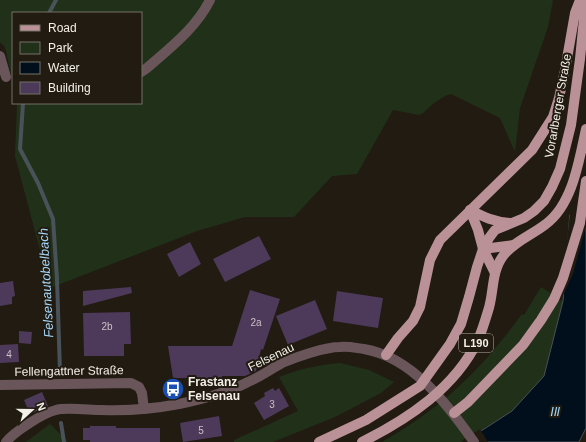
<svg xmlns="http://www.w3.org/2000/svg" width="586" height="442" font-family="Arial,sans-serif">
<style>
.green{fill:#213119}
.water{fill:#000f1b;stroke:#495259}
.pier{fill:#211b11}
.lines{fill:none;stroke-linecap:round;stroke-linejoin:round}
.stream{stroke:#495259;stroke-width:4}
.building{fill:#4d395a}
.minor{stroke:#6a565a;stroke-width:10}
.primary{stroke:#bb9198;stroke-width:10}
.labels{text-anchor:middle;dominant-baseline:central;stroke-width:4;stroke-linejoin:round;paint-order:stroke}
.number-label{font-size:10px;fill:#cac2c5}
.shield{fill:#211b11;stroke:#b5b0a8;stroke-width:1}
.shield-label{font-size:11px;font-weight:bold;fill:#f4f0e9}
.street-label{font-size:12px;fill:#f4f0e9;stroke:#211b11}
.poi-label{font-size:12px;font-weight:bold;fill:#f4f0e9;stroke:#211b11;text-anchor:start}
.water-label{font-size:13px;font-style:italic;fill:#a6d8fc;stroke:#211b11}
</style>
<rect width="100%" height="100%" fill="#211b11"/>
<g class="green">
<polygon points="0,0 553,0 548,27 520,108 515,152 500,118 451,94 445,96 434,103 423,113 419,115 393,110 357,174 332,176 294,217 245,217 197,231 50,288 15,156 17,103 141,103 141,13 13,13 13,84 5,47 0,42"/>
<path d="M541,287l22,14 -19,75 -32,35 -48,31h-82c61,-35 99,-72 140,-128l2,1z"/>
<path d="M340,363l29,7 25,12 -13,11 -46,24 -62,25h-39v-2l64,-29 -19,-34c20,-8 39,-12 61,-14z"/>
<polygon points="50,424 68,442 26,442"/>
</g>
<polygon class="water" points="586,8 586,428 579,442 464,442 512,411 544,376 563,301"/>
<g class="pier">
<polygon points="586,6 586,226 573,274 560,302 565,247 567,239 570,215 568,214 584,7"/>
<polygon points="480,429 488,442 462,442 463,440"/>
</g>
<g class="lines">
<g class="stream">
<polyline points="49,13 56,0"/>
<polyline points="23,103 20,149 38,183 53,219 57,279 60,372"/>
<polyline points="61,423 64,442"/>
</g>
</g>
<g class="building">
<polygon points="259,236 271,259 225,282 213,259"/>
<polygon points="190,242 201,264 179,277 167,254"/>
<polygon points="13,281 15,296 12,297 12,304 0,306 0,283"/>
<polygon points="131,287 132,293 83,306 83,291"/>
<polygon points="250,290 280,299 263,350 261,349 256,371 245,376 222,376 222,378 173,378 168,346 232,346"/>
<polygon points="337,291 383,298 378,328 333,321"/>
<polygon points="315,300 327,329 288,345 276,316"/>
<polygon points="130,312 131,344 124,344 124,356 84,356 83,313"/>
<polygon points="19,331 32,332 31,344 19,343"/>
<polygon points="18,344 19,362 0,363 0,345"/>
<polygon points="273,388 275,391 279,388 289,406 264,420 254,403 265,396 264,393"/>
<polygon points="42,392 48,406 30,414 24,400"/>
<polygon points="219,416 222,436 183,442 180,423"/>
<polygon points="90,426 116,426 116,428 160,428 160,442 90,442 90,440 83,440 83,428 90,428"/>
</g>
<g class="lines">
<g class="minor">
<polyline points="0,56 6,77"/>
<path d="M141,72l6,-4c24,-21 49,-40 63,-68"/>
<polyline points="0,385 131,383 139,387 142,393 144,409"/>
<path d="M6,442c8,-10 37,-29 50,-32 9,-3 34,0 45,0 26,1 52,-1 78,-6 24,-5 48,-11 69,-22 12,-5 23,-13 34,-19 14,-6 43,-16 58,-16 8,-1 16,1 24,2 48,8 84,56 110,93"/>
</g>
<g class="primary">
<polyline points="470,210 478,230 483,249 495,273"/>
<path d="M470,210c14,7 24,12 40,13"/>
<polyline points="483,249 514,245"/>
<polyline points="386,355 398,338 413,321 420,307 430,260 440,240 532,150 553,117 559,98 565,70 575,13 580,0"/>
<polyline points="454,413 468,402 523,345 541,320 554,299 563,278 580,223 586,181"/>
<polyline points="319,442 366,420 420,386 450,344 461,324 469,297 477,267 483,249 489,238 495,230 524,218 534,211 544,201 552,187 560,169 571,125 580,59 584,19 584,0"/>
<path d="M362,442c46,-23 93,-54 116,-102 4,-9 7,-19 10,-29 6,-17 3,-39 15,-55 10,-14 29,-21 43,-32 27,-20 33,-64 40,-95"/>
</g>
</g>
<defs>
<g id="bus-disc" transform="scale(1.15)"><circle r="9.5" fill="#1a4fb4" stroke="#211b11"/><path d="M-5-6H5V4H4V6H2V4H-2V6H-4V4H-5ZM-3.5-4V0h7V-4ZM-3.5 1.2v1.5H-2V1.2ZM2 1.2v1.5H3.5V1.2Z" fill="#fff"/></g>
</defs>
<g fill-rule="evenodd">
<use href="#bus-disc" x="173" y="389"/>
</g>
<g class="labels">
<g class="number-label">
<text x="256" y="322">2a</text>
<text x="107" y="326">2b</text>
<text x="9" y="354">4</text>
<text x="272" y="404">3</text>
<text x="201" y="430">5</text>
</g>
<rect class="shield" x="459" y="334" width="34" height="18" rx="3"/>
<g class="shield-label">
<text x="476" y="343">L190</text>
</g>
<g class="street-label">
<text transform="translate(558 106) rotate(-80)">Vorarlberger Straße</text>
<text transform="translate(271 357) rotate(-26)">Felsenau</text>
<text transform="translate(69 371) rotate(-1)">Fellengattner Straße</text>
</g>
<g class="poi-label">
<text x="188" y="382">Frastanz<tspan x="188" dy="14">Felsenau</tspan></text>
</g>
<g class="water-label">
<text transform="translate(46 283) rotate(-93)">Felsenautobelbach</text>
<text x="555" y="411">Ill</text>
</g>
</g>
<rect x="12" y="12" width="130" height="92" fill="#211b11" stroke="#757067"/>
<rect x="20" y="25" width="20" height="6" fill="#bb9198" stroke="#757067"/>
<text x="48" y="32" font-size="12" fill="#f4f0e9">Road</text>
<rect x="20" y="42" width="20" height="12" fill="#213119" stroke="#757067"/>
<text x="48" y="52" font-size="12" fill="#f4f0e9">Park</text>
<rect x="20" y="62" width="20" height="12" fill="#000f1b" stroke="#757067"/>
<text x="48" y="72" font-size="12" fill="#f4f0e9">Water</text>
<rect x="20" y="82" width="20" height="12" fill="#4d395a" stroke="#757067"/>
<text x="48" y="92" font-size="12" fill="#f4f0e9">Building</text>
<g transform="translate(32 410) rotate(69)" stroke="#211b11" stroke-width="3" paint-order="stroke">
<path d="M0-3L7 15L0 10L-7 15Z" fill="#f4f0e9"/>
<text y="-6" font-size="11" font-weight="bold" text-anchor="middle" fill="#f4f0e9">N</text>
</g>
</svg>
